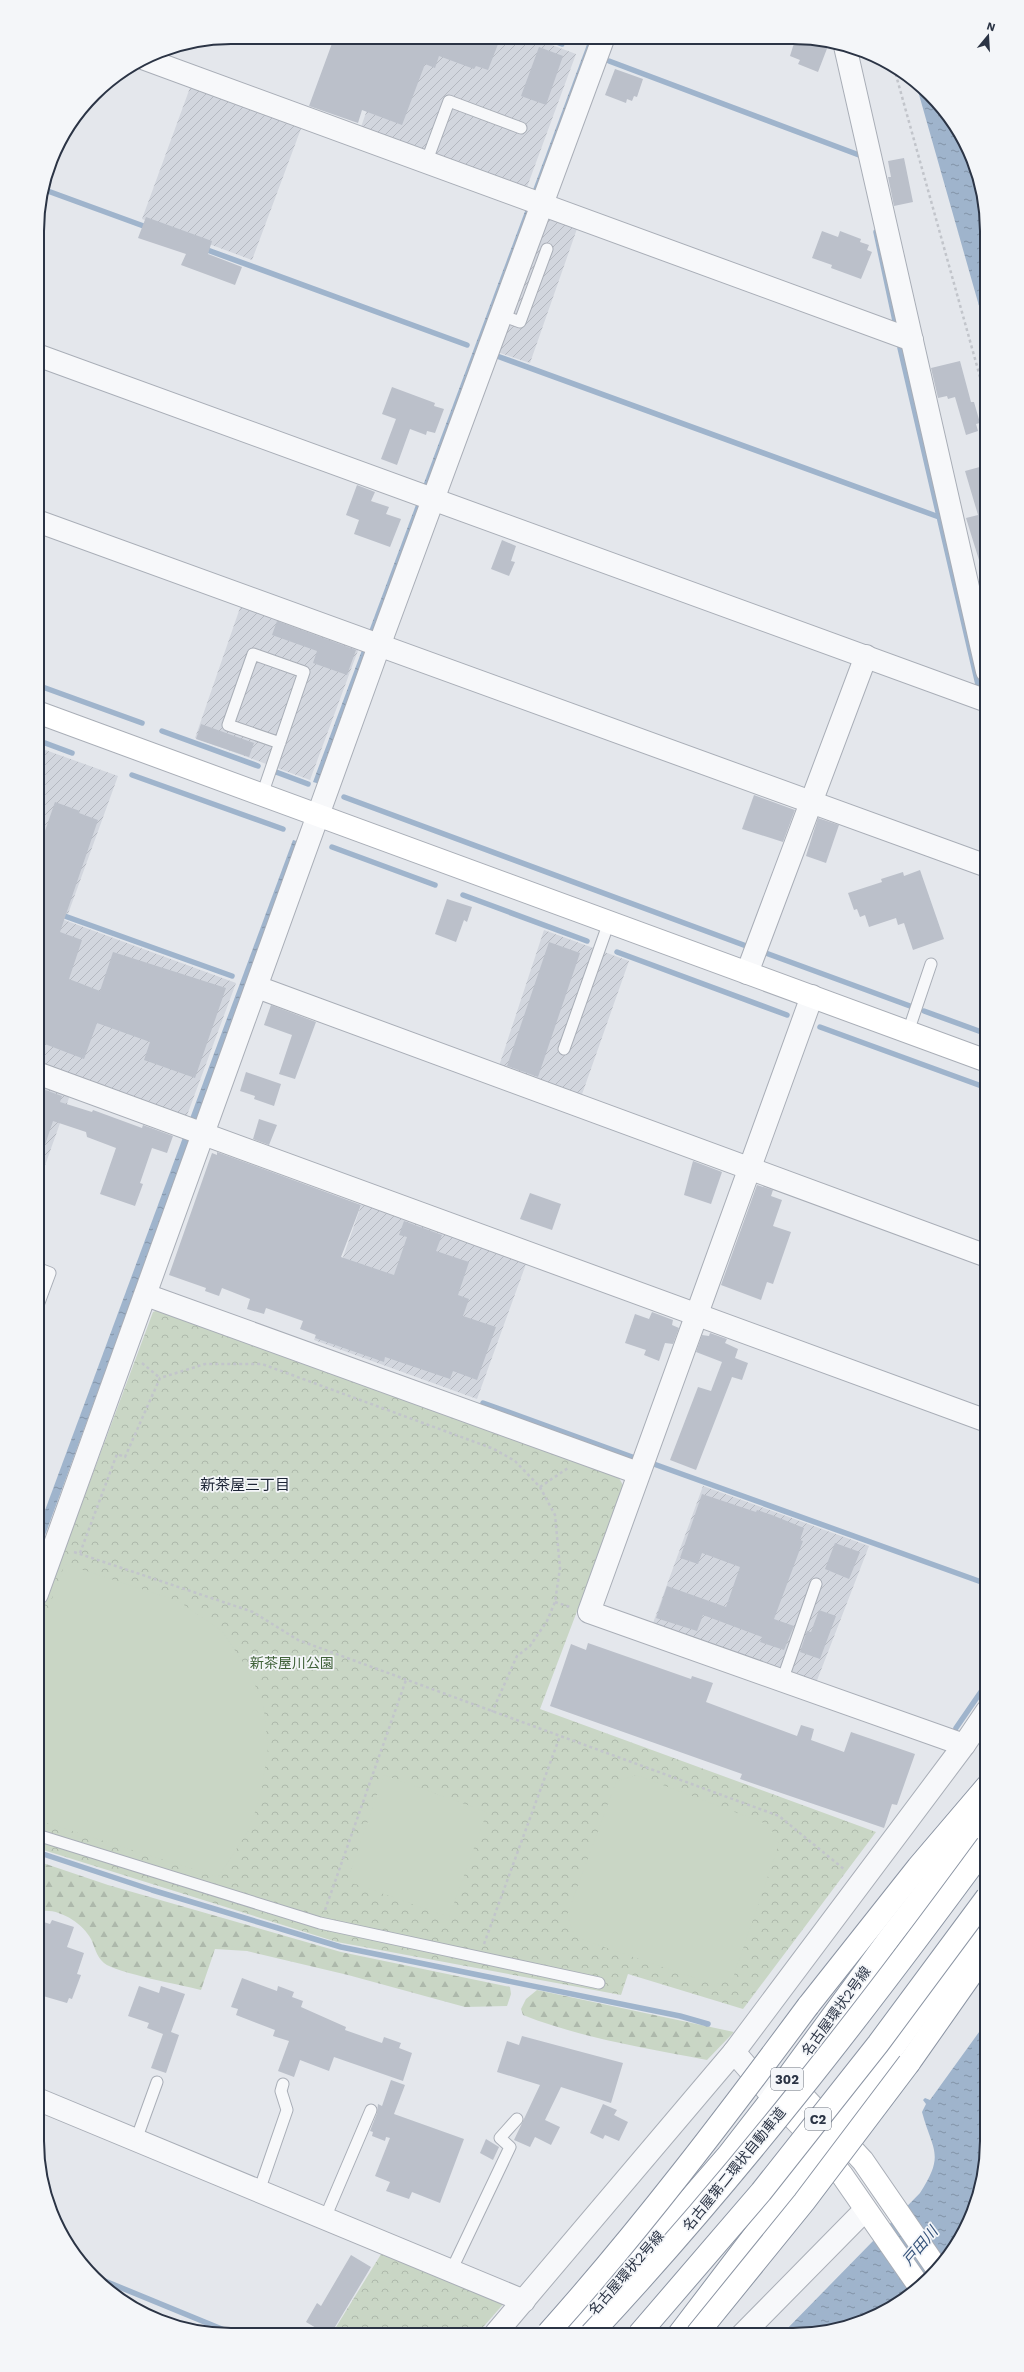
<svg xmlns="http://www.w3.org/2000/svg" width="1024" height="2372" font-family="'Work Sans','Noto Sans JP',sans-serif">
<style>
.industrial{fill:url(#industrial-furrows)}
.forest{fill:url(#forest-firs)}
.park{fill:url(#park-crowns)}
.garden{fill:#c9d6c5}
.water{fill:url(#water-ripples)}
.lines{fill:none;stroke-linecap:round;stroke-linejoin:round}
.stream{stroke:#9fb4cc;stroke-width:5.5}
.building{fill:#bbc0ca}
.lane-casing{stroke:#a9aeb7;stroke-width:13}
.street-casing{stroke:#a9aeb7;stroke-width:24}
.secondary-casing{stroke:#a9aeb7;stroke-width:24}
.highway-casing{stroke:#8b94a3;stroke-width:24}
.path{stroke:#c2c5cb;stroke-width:2.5;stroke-dasharray:3 3;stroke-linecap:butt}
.lane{stroke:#f7f8fa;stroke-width:11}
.street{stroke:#f7f8fa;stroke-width:22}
.secondary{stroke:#fff;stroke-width:22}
.highway{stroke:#fff;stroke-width:22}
.highway-bridge-casing{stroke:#8b94a3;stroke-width:24;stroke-linecap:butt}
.highway-bridge{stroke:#fff;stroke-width:22}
.labels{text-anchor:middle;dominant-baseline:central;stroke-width:3.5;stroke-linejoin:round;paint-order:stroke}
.shield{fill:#f4f6f9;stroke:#676e7b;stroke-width:1}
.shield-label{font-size:13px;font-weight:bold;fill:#2b3445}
.park-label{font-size:14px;fill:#3f6138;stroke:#f4f6f9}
.street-label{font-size:14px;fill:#2b3445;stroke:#f4f6f9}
.neighbourhood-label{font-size:15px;fill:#1d2536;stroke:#f4f6f9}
.water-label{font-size:15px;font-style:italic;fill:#34527a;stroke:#f4f6f9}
.rim{fill:none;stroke:#2b3445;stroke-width:2}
</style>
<defs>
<pattern id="industrial-furrows" width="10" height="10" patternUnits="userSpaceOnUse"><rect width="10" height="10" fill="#d2d6de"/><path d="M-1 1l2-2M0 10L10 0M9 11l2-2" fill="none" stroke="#b4b8c0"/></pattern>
<pattern id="forest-firs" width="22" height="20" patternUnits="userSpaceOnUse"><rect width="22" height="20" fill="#c9d6c5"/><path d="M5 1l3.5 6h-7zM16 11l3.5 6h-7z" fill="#adb8ab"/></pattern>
<pattern id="park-crowns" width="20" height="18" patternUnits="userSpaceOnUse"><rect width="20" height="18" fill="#c9d6c5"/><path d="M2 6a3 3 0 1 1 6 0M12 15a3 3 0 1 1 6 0" fill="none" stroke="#adb8ab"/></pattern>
<pattern id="water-ripples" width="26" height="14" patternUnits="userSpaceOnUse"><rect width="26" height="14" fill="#9fb4cc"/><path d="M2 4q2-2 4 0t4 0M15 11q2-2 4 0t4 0" fill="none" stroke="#8293a7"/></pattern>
</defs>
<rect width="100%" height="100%" fill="#e4e7ec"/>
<g class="industrial">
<polygon points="392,38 536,39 576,54 527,187 361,127"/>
<polygon points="191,85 302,126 252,260 142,219"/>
<polygon points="544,217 578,226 530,363 494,351"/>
<polygon points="242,602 360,645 310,780 195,738"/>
<polygon points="37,747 118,776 68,914 37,903"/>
<polygon points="37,910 236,983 186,1118 37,1064"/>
<polygon points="544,930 629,961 580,1100 498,1069"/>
<polygon points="37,1083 70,1095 37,1188"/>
<polygon points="362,1203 526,1264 477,1399 314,1340"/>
<polygon points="703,1486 869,1546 816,1683 653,1623"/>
</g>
<g class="forest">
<path d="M37,1861l71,24 233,67 169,35 1,7 -4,12 -42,1 -117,-32 -101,-24 -32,-2 -14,41c-19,-5 -85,-17 -97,-27 -8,-7 -9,-16 -13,-24 -9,-17 -35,-33 -54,-27z"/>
<path d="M537,1990l197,42 -27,28c-62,-12 -126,-22 -184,-45l-2,-6 5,-10z"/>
</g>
<g class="park">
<polygon points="161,1309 619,1478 624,1487 540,1709 876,1832 743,2009 628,1974 621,1995 337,1942 37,1848 37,1624 153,1312"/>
<polygon points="383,2251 506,2301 478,2333 333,2332"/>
</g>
<g class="garden">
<polygon points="65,1564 178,1601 222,1631 244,1664 263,1701 268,1748 261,1794 249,1830 218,1877 37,1820 37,1639"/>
<polygon points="384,1775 487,1812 449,1917 347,1881"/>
<polygon points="636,1775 769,1825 779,1844 733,1978 715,1985 575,1937 567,1915 616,1782"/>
</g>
<g class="water">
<polygon points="589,39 595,39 320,784 313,782"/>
<path d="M916,84c13,9 22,20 31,33 50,64 40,141 40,217z"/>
<polygon points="293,840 300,842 37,1557 37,1532"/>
<path d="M987,2021v132l-15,62 -33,54 -39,33 -57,26 -62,7 139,-142c25,-39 13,-41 2,-81l4,-8 -3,-4 2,-2 5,2z"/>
</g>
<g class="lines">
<g class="stream">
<polyline points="548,39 562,44"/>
<polyline points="609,61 859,155"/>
<polyline points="45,190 149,228"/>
<polyline points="876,232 895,321"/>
<polyline points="202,248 467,345"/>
<polyline points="900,348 979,689"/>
<polyline points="497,356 939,517"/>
<polyline points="37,685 142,723"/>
<polyline points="982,708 987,730"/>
<polyline points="162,731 258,766"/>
<polyline points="37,740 72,753"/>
<polyline points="276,772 308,784"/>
<polyline points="132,775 283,829"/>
<polyline points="344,797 749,947"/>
<polyline points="332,847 435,885"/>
<polyline points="463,895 587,941"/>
<polyline points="59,914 232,976"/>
<polyline points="617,952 787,1015"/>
<polyline points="763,952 910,1006"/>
<polyline points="924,1011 987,1034"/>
<polyline points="820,1027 987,1088"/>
<polyline points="483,1403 635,1458"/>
<polyline points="651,1463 987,1584"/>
<polyline points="956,1728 987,1683"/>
<polyline points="37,1852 152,1890 341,1947 680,2016 708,2024"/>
<polyline points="95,2277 229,2332"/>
</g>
</g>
<g class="building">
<polygon points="334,38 446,38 500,39 488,70 476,66 474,69 439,56 435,68 425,64 402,125 362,110 358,123 309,106"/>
<polygon points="795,40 813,41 828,46 818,72 798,64 800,60 790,56"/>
<polygon points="539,47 563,56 546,105 521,96"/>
<polygon points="615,69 643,79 637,97 634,96 632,101 627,99 626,103 605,95"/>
<polygon points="904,158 913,202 894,206 888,177 891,177 888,161"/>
<polygon points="146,217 212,241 208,254 242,267 235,285 181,265 186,254 138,238"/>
<polygon points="822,231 838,237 840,231 861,239 860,242 869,245 867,250 872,252 861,279 831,268 832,265 812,258"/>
<polygon points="960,361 971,402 974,402 980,423 976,424 978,431 966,435 955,397 948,399 947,396 938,398 931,368"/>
<polygon points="392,387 435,403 434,406 444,409 435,433 427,431 426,435 410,429 397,465 381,459 396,419 382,414"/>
<polygon points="987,465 987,573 983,573 966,518 978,515 965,471"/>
<polygon points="357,485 375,492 371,501 389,507 386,514 401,519 390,547 354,534 359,520 346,515"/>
<polygon points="502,540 516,546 511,561 515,562 509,576 491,569"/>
<polygon points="277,621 356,650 347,675 313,663 317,651 272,635"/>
<polygon points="201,724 254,743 249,757 196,739"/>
<polygon points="754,795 795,810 783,842 742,829"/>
<polygon points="55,802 80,811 79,813 98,820 60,932 82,940 69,979 100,991 113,952 226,988 195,1078 144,1060 150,1042 97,1023 84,1059 37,1041 37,854"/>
<polygon points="818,818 839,825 826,863 806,856"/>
<polygon points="920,870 944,939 913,950 904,923 898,925 896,918 869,927 865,915 860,917 857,909 854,910 848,893 882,882 881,879 903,872 904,876"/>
<polygon points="447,899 472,907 467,922 464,920 456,942 435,934"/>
<polygon points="549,942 580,953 538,1077 507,1066"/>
<polygon points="271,1005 316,1022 295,1079 279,1074 292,1035 264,1025"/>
<polygon points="246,1072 281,1084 274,1106 254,1099 255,1096 240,1091"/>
<polygon points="37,1087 62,1096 60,1102 92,1112 93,1110 142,1128 143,1125 173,1136 167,1153 152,1148 140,1183 143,1184 135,1206 100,1194 116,1148 87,1137 86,1132 53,1121 40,1160 37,1159"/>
<polygon points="259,1119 277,1125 269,1145 253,1139"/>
<polygon points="217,1152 361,1205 341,1257 394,1275 407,1237 399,1235 404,1221 442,1235 436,1251 469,1262 458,1295 469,1299 463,1316 496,1327 477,1380 453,1371 450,1379 385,1357 384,1362 315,1338 316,1335 300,1329 303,1321 266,1308 264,1314 247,1309 250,1299 222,1288 219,1296 205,1291 206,1288 169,1275 212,1153 217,1155"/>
<polygon points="693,1161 722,1172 711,1204 684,1195"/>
<polygon points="757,1185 773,1190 771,1196 782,1200 773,1226 791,1232 773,1284 767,1282 761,1300 721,1285"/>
<polygon points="530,1193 561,1204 552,1230 520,1219"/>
<polygon points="652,1312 673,1320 672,1325 679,1328 673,1344 665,1343 659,1361 644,1355 646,1350 625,1343 635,1314 649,1319"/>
<polygon points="710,1333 727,1339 725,1343 738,1349 735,1358 748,1363 742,1380 732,1377 696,1470 670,1460 698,1387 711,1391 722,1362 696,1352 702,1335 709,1336"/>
<polygon points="702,1494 756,1512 757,1510 772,1515 804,1528 800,1540 803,1541 774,1619 794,1626 784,1650 760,1642 762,1637 703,1615 697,1631 656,1618 667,1586 726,1607 740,1567 702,1553 698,1564 680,1558"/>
<polygon points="835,1543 860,1552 849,1579 825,1569"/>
<polygon points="819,1610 836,1616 820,1659 800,1652 807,1631 811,1632"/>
<polygon points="588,1643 691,1679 692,1676 713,1683 706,1702 797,1736 801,1725 814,1729 811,1740 844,1752 851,1732 915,1754 897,1805 892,1804 884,1828 740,1779 742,1774 550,1706 571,1644 586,1650"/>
<polygon points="37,1920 50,1924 52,1920 74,1927 67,1947 84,1953 77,1974 81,1975 72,1999 69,1998 67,2003 43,1996 45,1990 39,1988 45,1969 40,1967 44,1953 37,1950"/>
<polygon points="242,1978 277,1991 278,1986 294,1992 292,1997 303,2001 301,2007 346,2027 345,2030 382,2043 384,2037 401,2043 399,2048 412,2053 403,2081 334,2057 329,2071 300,2060 294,2077 278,2071 289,2041 273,2036 275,2030 236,2015 238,2009 231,2007"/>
<polygon points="139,1986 159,1993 161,1986 185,1994 171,2032 179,2035 166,2073 151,2068 163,2034 147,2028 149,2023 128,2016"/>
<polygon points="522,2036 623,2063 611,2103 561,2087 545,2120 560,2127 551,2145 535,2137 530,2147 514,2140 540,2085 497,2072 507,2041 519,2045"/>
<polygon points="391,2080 405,2085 394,2114 464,2139 440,2203 412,2192 409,2199 386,2191 390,2182 375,2176 390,2138 386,2137 385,2141 372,2136 373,2132 370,2131 377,2113 378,2104 382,2106"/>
<polygon points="603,2104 617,2110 614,2115 628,2122 619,2141 605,2135 603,2139 590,2133"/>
<polygon points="486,2139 499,2147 493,2160 480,2153"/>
<polygon points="351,2255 371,2267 332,2332 323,2332 306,2322 317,2303 321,2306"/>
</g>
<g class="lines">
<g class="lane-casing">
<g id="lane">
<polyline points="426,163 449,101 521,128"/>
<polyline points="501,315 520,322 547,249"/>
<polyline points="262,795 304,672 253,654 228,725 280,743"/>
<polyline points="908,1032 931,964"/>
<polyline points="564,1049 609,922"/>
<polyline points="37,1308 50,1273 37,1268"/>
<polyline points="782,1681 816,1584"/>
<polyline points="37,1835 320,1923 599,1983"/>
<polyline points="136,2140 157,2082"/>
<polyline points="259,2191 287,2110 281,2091 283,2084"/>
<polyline points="325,2218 371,2110"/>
<polyline points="451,2271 510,2147 500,2138 517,2119"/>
</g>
</g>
<g class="street-casing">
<g id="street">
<polyline points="845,46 987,671"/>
<polyline points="145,59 912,340"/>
<polyline points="37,355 987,701"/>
<polyline points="37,521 987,866"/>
<polyline points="747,973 866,656"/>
<polyline points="257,987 987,1256"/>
<polyline points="812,996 589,1612 964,1745"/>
<polyline points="37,1073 987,1421"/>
<polyline points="146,1295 638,1473"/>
<polyline points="37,1594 379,646 603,39"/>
<polyline points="734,2052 773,2097"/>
<polyline points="37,2099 524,2301"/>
<polyline points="496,2333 734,2052 964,1745 987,1711"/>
<polyline points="742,2335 865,2210"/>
</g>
</g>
<g class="secondary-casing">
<g id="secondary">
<polyline points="37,712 987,1061"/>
<polyline points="787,2079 863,2161 938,2270"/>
<polyline points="773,2097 805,2130 842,2175 919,2286"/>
</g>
</g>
<g class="highway-casing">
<g id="highway">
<polyline points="808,2006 918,1867 987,1786"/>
<polyline points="909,2063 987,1952"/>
<polyline points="573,2334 728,2155 773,2097 891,1936 987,1813"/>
<polyline points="679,2334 835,2129 987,1917"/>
</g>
</g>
<g class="path">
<polyline points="894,68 987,402"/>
<polyline points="142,1363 160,1378"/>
<polyline points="540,1487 568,1468"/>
<polyline points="74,1552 253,1612 298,1640 779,1816 845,1870"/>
<polyline points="80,1553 117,1454 125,1457 160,1378 205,1364 262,1364 494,1449 515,1461 540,1487 555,1515 560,1568 555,1602 547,1621 530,1646 517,1656 492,1712"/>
<polyline points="555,1602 570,1607"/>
<polyline points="325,1910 406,1680"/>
<polyline points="484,1944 560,1736"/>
</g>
<use href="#lane" class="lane"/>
<use href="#street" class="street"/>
<use href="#secondary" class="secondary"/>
<use href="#highway" class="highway"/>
<g class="highway-bridge-casing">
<g id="highway-bridge">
<path d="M548,2333c93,-104 177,-215 260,-327"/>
<path d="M591,2334c143,-153 272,-320 396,-489"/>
<polyline points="639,2334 761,2192 878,2044 987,1897"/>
<polyline points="697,2334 804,2202 909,2063"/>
</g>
</g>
<use href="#highway-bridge" class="highway-bridge"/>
</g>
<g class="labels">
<g class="shield">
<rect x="771" y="2068" width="32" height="22" rx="3"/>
<rect x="805" y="2108" width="26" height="22" rx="3"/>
</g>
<g class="shield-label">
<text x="787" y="2079">302</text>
<text x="818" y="2119">C2</text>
</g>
<g class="park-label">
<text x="292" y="1663">新茶屋川公園</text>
</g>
<g class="street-label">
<text transform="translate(836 2011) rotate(-54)">名古屋環状2号線</text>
<text transform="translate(734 2169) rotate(-51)">名古屋第二環状自動車道</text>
<text transform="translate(626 2273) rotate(-49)">名古屋環状2号線</text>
</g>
<g class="neighbourhood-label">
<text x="245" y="1485">新茶屋三丁目</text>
</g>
<g class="water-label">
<text transform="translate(920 2246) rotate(-50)">戸田川</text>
</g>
</g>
<path d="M0 0H1024V2372H0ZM231 44H793A187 187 0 0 1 980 231V2141A187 187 0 0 1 793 2328H231A187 187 0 0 1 44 2141V231A187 187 0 0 1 231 44Z" fill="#f4f6f9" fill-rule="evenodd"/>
<path class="rim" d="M231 44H793A187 187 0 0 1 980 231V2141A187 187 0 0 1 793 2328H231A187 187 0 0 1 44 2141V231A187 187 0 0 1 231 44Z"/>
<g transform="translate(988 36) rotate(18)" stroke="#f4f6f9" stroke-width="3" paint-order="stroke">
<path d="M0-3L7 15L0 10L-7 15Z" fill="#2b3445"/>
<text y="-6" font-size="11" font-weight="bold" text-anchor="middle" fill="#2b3445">N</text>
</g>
</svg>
